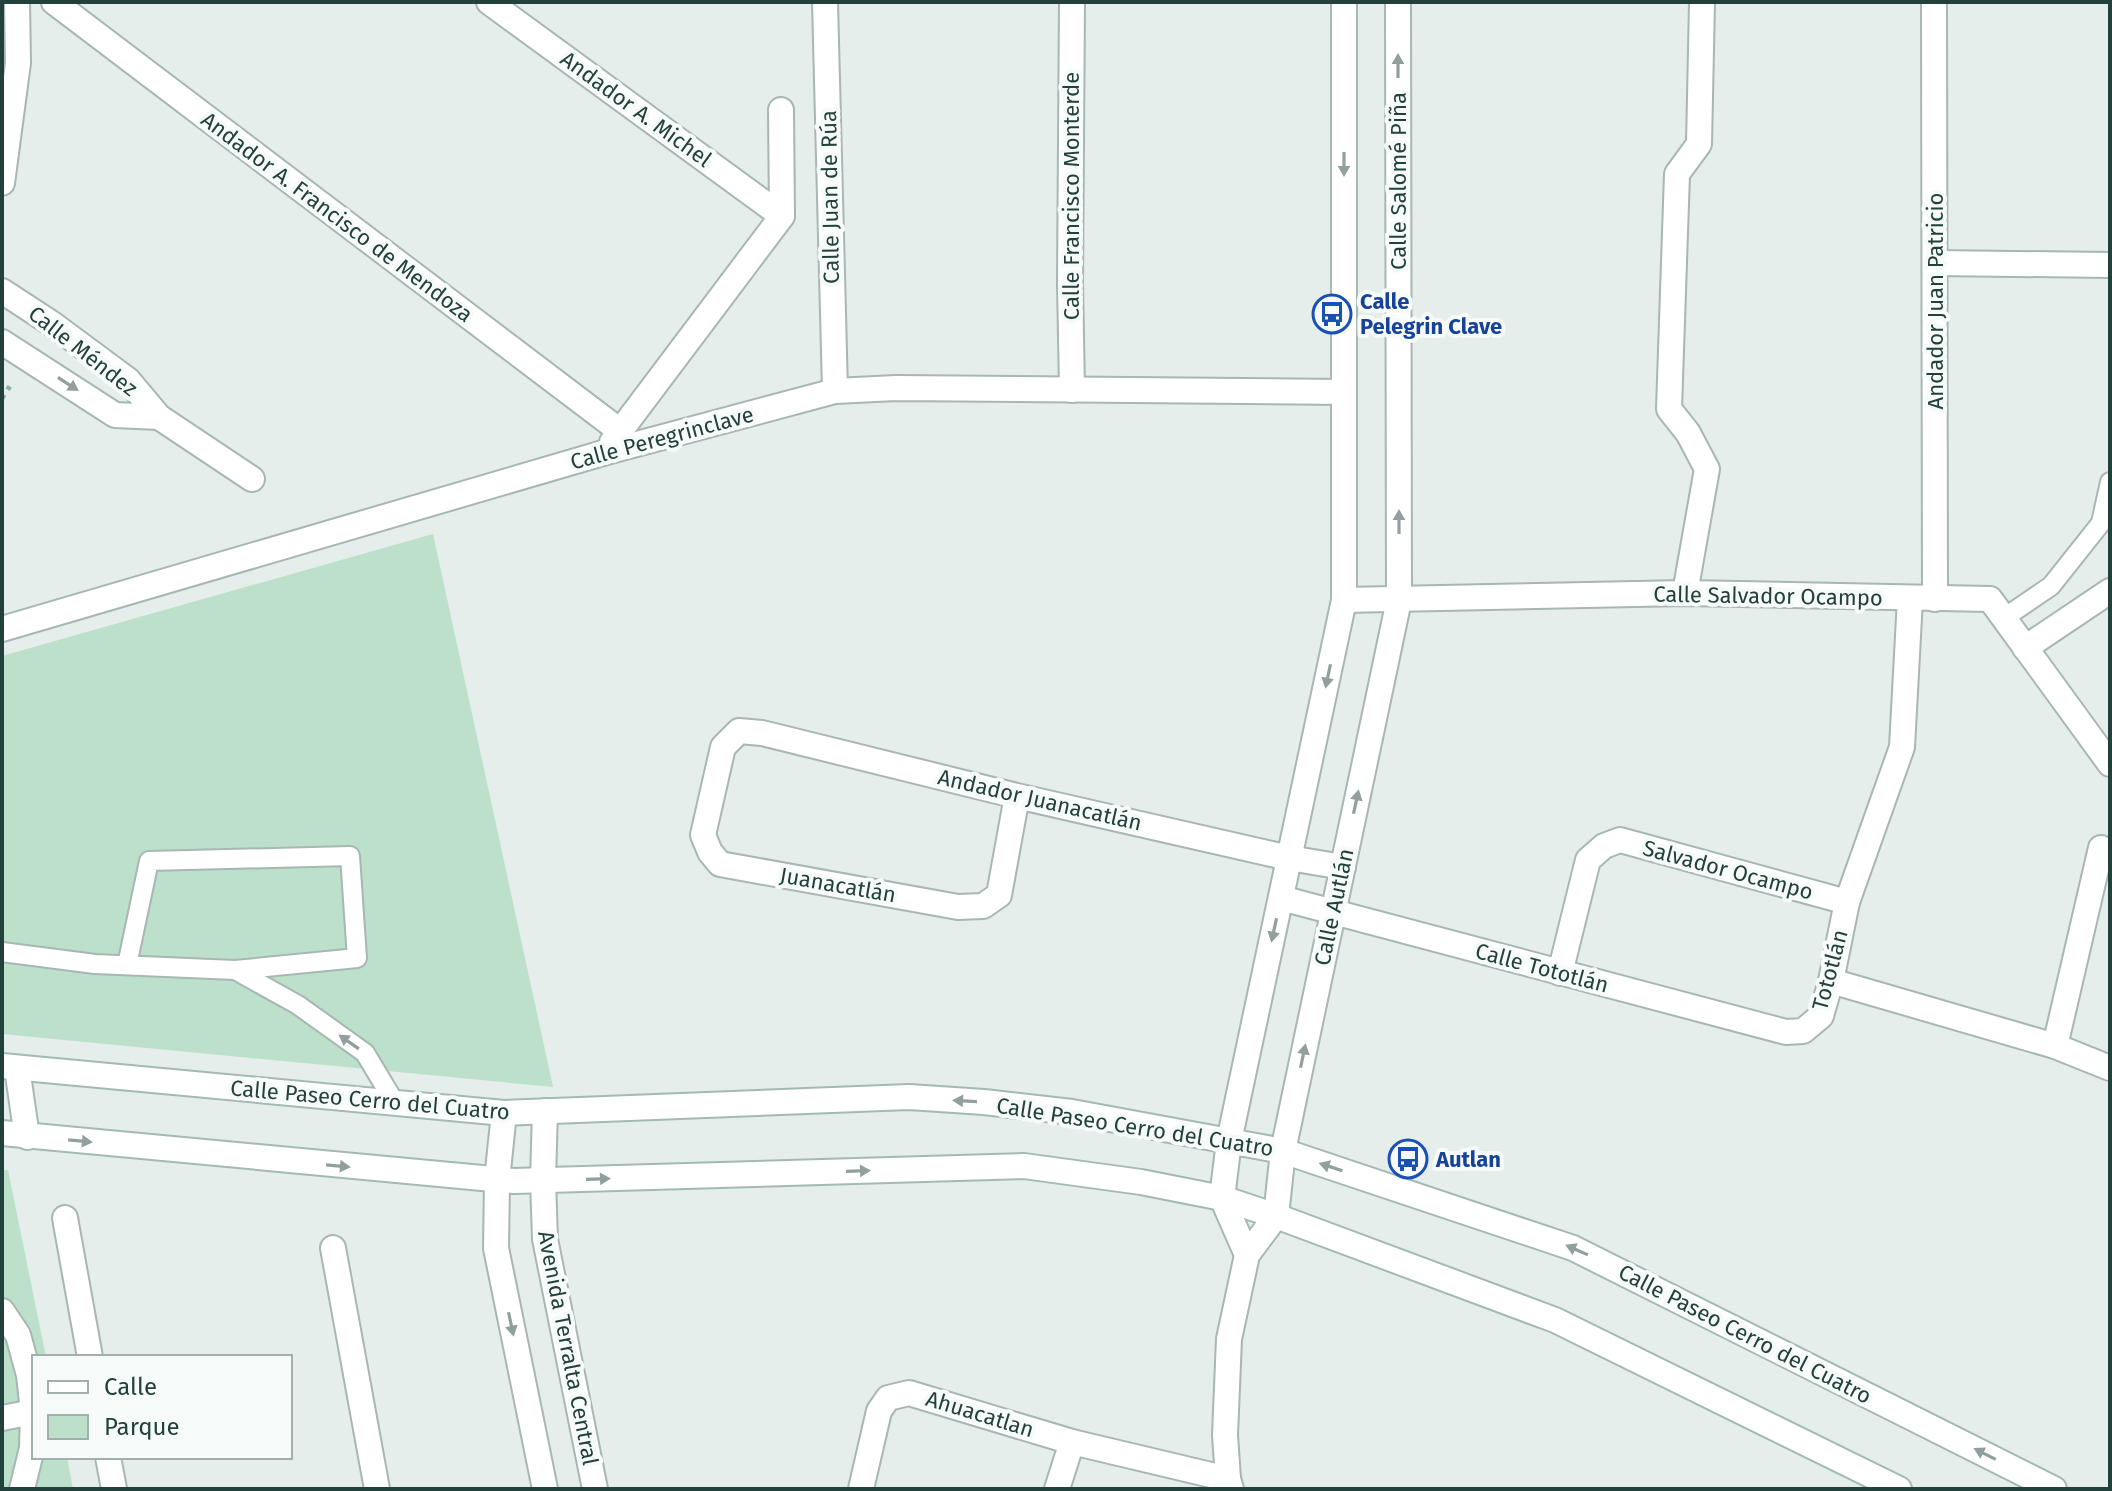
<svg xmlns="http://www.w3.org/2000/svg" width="2112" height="1491" font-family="'Fira Sans',sans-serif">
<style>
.green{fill:#bde0ca}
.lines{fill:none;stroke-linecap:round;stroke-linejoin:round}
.lane-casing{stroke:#a7b7b3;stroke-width:22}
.street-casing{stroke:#a7b7b3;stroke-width:28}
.secondary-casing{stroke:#a3bab4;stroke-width:28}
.path{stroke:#84b3a9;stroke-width:5;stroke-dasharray:4 6;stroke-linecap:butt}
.lane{stroke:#fff;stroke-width:18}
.street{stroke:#fff;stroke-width:24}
.secondary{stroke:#fff;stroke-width:24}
.oneway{fill:#91a09e}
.labels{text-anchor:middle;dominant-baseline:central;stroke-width:8;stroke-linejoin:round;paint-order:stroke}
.street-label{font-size:22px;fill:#23413c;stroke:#f6faf8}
.transit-label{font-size:22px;font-weight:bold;fill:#164399;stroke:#f6faf8;text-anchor:start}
</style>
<rect width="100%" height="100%" fill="#e5eeeb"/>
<g class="green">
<polygon points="433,534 553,1087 2,1034 2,656"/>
<polygon points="2,1170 8,1170 46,1357 34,1357 34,1457 67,1457 73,1489 2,1489"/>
</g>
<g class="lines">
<g class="lane-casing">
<g id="lane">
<polyline points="2004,618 2051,586 2101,523 2110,482"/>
<polyline points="2,952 95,964 235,970 357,958 350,856 149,861 127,965"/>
<polyline points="235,970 298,1005 365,1053 395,1103"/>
</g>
</g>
<g class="street-casing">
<g id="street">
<polyline points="54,2 620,431"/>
<polyline points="489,2 782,216"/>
<polyline points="825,2 835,391"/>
<polyline points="1934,2 1935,599"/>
<polyline points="2,183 18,63 17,2"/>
<polyline points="1935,263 2110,265"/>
<polyline points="2,291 51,323 128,380 159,417 252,479"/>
<polyline points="2,342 115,415 159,417"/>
<polyline points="1072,390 1070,283 1072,2"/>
<polyline points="612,442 782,216 781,110"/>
<polyline points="1685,593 1707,469 1688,433 1669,409 1677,174 1699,144 1702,2"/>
<polyline points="1344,600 1685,593 1990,599 2110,764"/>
<polyline points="2,629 603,453 835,391 896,388 1343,392"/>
<polyline points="2025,648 2110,591"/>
<polyline points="1017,796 999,895 983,906 958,907 720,864 710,852 703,835 723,747 739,731 762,733 1017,796 1289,858 1343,867"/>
<polyline points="1281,898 1786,1032 1803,1031 1821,1016 1831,981 1847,902 1902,747 1910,599"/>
<polyline points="1560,973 1588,860 1604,846 1620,840 1847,902"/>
<polyline points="1831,981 2055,1046 2110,1068"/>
<polyline points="2055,1046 2101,848"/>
<polyline points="545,1111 543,1180 545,1239 595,1489"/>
<polyline points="504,1113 497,1180 496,1248 545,1489"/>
<polyline points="65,1218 90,1357"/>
<polyline points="333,1248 377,1489"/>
<polyline points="1247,1255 1222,1198 1229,1141 1344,600 1344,2"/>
<polyline points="2,1311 18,1335 29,1375 33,1412 32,1448 22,1489"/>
<polyline points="2,1418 33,1412"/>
<polyline points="108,1457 114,1489"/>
<polyline points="861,1489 879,1411 888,1398 909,1393 1072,1442 1228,1479"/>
<polyline points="1057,1489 1072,1442"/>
<polyline points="1231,1489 1228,1479 1225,1435 1229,1339 1247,1255 1276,1216 1283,1151 1399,600 1398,2"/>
</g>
</g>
<g class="secondary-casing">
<g id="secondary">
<polyline points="2,1066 504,1113 909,1097 984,1102 1072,1112 1283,1151 1573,1248 2054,1489"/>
<polyline points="17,1068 27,1137"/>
<polyline points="2,1133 514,1181 1024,1166 1141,1182 1222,1198 1276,1216 1555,1320 1899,1489"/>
</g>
</g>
<polyline class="path" points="2,398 10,386"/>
<use href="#lane" class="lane"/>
<use href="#street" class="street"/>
<use href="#secondary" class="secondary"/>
</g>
<defs><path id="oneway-solid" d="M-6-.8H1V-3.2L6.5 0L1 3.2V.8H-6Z" transform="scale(2)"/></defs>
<g class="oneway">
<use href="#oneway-solid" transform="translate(1398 66) rotate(-90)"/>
<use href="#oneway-solid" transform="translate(1344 164) rotate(90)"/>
<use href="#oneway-solid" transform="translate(68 384) rotate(33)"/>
<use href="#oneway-solid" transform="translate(1399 522) rotate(-90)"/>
<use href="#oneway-solid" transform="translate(1328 676) rotate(102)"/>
<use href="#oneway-solid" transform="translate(1356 802) rotate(-78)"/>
<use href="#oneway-solid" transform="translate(1274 930) rotate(102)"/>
<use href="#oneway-solid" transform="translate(349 1042) rotate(-145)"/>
<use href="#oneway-solid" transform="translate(1303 1056) rotate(-78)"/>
<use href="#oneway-solid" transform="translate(965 1101) rotate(-177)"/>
<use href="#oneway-solid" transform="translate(80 1141) rotate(5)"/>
<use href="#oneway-solid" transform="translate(338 1166) rotate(5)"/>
<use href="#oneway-solid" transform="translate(1331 1167) rotate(-162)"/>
<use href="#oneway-solid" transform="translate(858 1171) rotate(-2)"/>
<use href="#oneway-solid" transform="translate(598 1179) rotate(-2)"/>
<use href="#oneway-solid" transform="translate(1577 1250) rotate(-156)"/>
<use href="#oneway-solid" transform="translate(511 1324) rotate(78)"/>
<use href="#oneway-solid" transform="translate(1985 1454) rotate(-153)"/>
</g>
<defs>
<g id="bus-ring" transform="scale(2)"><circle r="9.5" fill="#f6faf8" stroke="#1a4fb4" stroke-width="1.5"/><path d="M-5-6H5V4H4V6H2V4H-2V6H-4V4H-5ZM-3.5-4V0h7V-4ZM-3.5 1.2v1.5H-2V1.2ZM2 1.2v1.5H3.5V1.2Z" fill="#1a4fb4"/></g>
</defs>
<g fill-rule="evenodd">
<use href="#bus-ring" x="1332" y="314"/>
<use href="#bus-ring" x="1408" y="1159"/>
</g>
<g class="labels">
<g class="street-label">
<text transform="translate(636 109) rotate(36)">Andador A. Michel</text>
<text transform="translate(1398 181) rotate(-90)">Calle Salomé Piña</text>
<text transform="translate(1071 196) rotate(-90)">Calle Francisco Monterde</text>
<text transform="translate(830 197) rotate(-91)">Calle Juan de Rúa</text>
<text transform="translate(337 217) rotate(37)">Andador A. Francisco de Mendoza</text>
<text transform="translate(1935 301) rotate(-90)">Andador Juan Patricio</text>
<text transform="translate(83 351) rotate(38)">Calle Méndez</text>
<text transform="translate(662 438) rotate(-15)">Calle Peregrinclave</text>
<text transform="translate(1768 596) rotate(1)">Calle Salvador Ocampo</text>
<text transform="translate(1040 800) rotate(13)">Andador Juanacatlán</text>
<text transform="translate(1728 870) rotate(15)">Salvador Ocampo</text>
<text transform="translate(838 885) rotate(10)">Juanacatlán</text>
<text transform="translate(1334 907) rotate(-78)">Calle Autlán</text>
<text transform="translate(1542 968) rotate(15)">Calle Tototlán</text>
<text transform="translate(1830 970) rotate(-75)">Tototlán</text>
<text transform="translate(370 1100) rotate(5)">Calle Paseo Cerro del Cuatro</text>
<text transform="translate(1135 1127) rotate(9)">Calle Paseo Cerro del Cuatro</text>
<text transform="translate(1745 1334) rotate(27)">Calle Paseo Cerro del Cuatro</text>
<text transform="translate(568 1348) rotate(79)">Avenida Terralta Central</text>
<text transform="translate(980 1414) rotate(17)">Ahuacatlan</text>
</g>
<g class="transit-label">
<text x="1360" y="301">Calle<tspan x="1360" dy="25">Pelegrin Clave</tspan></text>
<text x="1436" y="1159">Autlan</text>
</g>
</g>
<rect width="2112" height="1491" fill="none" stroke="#23413c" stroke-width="8"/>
<rect x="32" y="1355" width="260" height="104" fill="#f6faf8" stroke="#a2b0ad" stroke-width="2"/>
<rect x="48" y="1381" width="40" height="12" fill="#ffffff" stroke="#a2b0ad" stroke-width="2"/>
<text x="104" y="1395" font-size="24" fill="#23413c">Calle</text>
<rect x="48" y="1415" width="40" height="24" fill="#bde0ca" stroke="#a2b0ad" stroke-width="2"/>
<text x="104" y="1435" font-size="24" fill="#23413c">Parque</text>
</svg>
